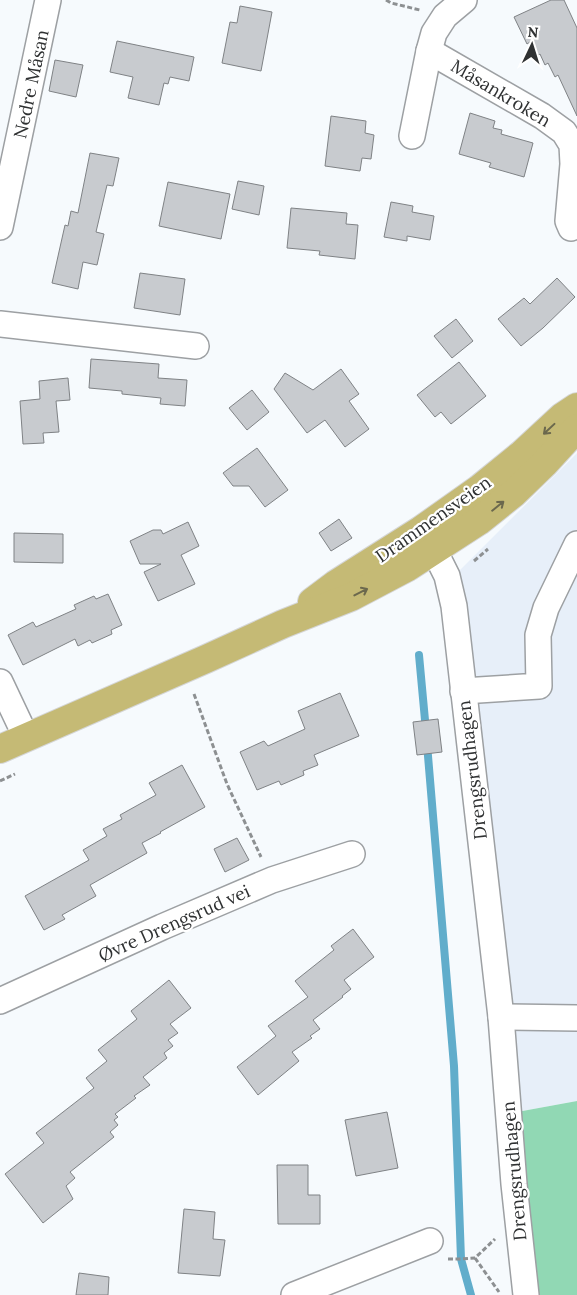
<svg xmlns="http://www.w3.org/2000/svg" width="577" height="1295" font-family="Lora,serif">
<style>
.built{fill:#e7eff9}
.forest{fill:#91d8b4}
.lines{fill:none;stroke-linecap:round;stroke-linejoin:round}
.stream{stroke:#61adcb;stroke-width:8}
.building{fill:#c8cbcf;stroke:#7f8285}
.minor-casing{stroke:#9da0a3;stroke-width:28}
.major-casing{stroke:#d5d6d6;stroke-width:30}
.path{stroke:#8d9092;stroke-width:3;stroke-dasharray:5 2.5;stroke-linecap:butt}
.minor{stroke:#fff;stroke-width:25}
.major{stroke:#c5ba75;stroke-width:28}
.oneway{stroke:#6b684d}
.labels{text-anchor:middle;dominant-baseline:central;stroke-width:4.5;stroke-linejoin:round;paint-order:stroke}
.street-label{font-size:18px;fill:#2f3132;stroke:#fff}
</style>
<rect width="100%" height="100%" fill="#f6fafd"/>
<polygon class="built" points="577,453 577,1101 517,1112 447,583"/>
<polygon class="forest" points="577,1101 577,1295 534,1295 517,1112"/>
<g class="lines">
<g class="stream">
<polyline points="419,655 426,731"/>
<polyline points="427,744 454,1066 461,1259 471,1295"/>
</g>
</g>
<g class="building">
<polygon points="551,0 564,0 577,28 577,116 558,75 555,77 548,63 545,65 540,54 537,56 530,42 527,44 514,17"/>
<polygon points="240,6 272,12 261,71 222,63 230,22 237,23"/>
<polygon points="117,41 194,57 189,81 170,77 168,84 164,83 159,105 128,98 133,77 110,72"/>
<polygon points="55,60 83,65 76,97 49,91"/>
<polygon points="470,113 495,121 493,128 502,130 501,134 533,143 524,177 489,167 491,163 459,154"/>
<polygon points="331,116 366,121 365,133 374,135 371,159 362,158 360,171 325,166"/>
<polygon points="90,153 119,158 113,186 107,185 96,232 104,234 97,265 83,262 78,289 52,283 65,225 68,226 71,211 78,213"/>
<polygon points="238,181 264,186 259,215 232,209"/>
<polygon points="168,182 230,194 221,239 159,226"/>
<polygon points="391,202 413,206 412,212 434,216 430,240 407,236 407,241 384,237"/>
<polygon points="291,208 347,213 346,224 358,225 355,259 319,255 320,251 287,248"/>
<polygon points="140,273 185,279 180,315 134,308"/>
<polygon points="557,278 575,297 543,328 521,346 498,319 524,298 530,304"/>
<polygon points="456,319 473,341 452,358 434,336"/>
<polygon points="91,359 159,364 158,378 187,380 185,406 160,404 161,398 122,394 122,391 89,388"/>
<polygon points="459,362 486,396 451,424 441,412 435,417 417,395"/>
<polygon points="341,369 359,394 349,401 369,429 345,447 325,420 307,433 274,389 285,373 313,390"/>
<polygon points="68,378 70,400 56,401 59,432 43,433 44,443 23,444 20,401 40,399 39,381"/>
<polygon points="252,390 269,412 247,430 229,408"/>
<polygon points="257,448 288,490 265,507 249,486 233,486 223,473"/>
<polygon points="339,519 352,538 331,551 319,533"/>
<polygon points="188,522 199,546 181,555 195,584 158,601 144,572 161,564 140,564 130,541 153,530 161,530 163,534"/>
<polygon points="14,533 63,534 63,563 14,562"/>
<polygon points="108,594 122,625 111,630 112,634 92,643 90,640 78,646 75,639 23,665 8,635 33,622 36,627 76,609 74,605 94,596 96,599"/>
<polygon points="340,693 359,736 314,755 318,765 303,771 304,775 281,785 279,781 257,790 240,752 264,741 268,746 305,729 298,711"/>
<polygon points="438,719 442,752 417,755 413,722"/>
<polygon points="182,765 205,807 160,832 161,833 142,843 147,853 90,885 96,896 62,915 65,919 44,930 25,896 89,860 83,850 107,836 103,829 122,819 120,815 156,795 149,783"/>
<polygon points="237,838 249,860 225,872 214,849"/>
<polygon points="353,929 374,957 344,980 351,989 342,996 343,997 313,1020 320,1029 310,1036 312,1038 292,1052 299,1061 258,1095 237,1067 276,1036 268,1026 308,997 295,981 334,950 331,946"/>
<polygon points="169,980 191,1008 170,1024 178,1033 168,1040 173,1046 164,1053 167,1058 143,1077 150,1085 134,1096 136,1098 115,1114 118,1117 114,1120 118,1125 110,1132 114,1137 70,1172 75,1178 66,1186 73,1199 43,1223 5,1174 44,1143 36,1133 94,1088 86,1078 107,1061 98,1050 137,1019 131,1011"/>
<polygon points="387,1112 398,1168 356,1176 345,1120"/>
<polygon points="277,1165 308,1165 308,1195 320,1195 320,1224 278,1224"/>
<polygon points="184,1209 215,1212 213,1239 225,1240 220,1276 178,1273"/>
<polygon points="79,1273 109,1277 108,1295 76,1295"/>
</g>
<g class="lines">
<g class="minor-casing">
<g id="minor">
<polyline points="429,51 542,116 564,132 572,145 573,164 568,221 571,228"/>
<polyline points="412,136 429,51 434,33 445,16 464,0"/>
<polyline points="0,227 48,0"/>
<polyline points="0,324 196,346"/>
<polyline points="423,532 434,550 447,576 454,606 501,1017 514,1184 526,1295"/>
<polyline points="0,682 26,737"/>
<polyline points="463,691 539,686 538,635 546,608 577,544"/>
<polyline points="0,1001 162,927 272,880 352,854"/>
<polyline points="501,1017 577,1018"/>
<polyline points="294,1295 430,1241"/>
</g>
</g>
<g class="major-casing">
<g id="major">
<polyline points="312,602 336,584 421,530 479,489 522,454 562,417 577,407"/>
<polyline points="0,749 206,659 283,624 351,597 408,567 479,521 514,493 544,464 577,428"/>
</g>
</g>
<g class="path">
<polyline points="386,0 391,3 420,10"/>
<polyline points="474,561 488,549"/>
<polyline points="194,694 227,784 261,857"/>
<polyline points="0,781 15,774"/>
<polyline points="475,1258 499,1292"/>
<polyline points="448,1259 461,1259 475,1258 495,1239"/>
</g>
<use href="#minor" class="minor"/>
<use href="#major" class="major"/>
</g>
<defs><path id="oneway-shaft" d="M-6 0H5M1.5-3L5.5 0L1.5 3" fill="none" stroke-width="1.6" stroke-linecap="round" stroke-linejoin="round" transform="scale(1.25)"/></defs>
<g class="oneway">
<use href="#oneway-shaft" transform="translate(549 429) rotate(137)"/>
<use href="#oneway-shaft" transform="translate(498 506) rotate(-39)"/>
<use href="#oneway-shaft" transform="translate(361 592) rotate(-27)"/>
</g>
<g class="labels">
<g class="street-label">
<text transform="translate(31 84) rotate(-78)">Nedre Måsan</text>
<text transform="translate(501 93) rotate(31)">Måsankroken</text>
<text transform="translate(433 519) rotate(-35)">Drammensveien</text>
<text transform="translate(472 770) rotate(-97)">Drengsrudhagen</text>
<text transform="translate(174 923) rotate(-24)">Øvre Drengsrud vei</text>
<text transform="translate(514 1171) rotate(-95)">Drengsrudhagen</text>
</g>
</g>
<g transform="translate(532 45) rotate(4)" stroke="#ffffff" stroke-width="4" paint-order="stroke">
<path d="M0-4L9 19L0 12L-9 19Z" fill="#2f3132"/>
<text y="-8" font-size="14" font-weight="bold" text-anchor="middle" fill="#2f3132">N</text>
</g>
</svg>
